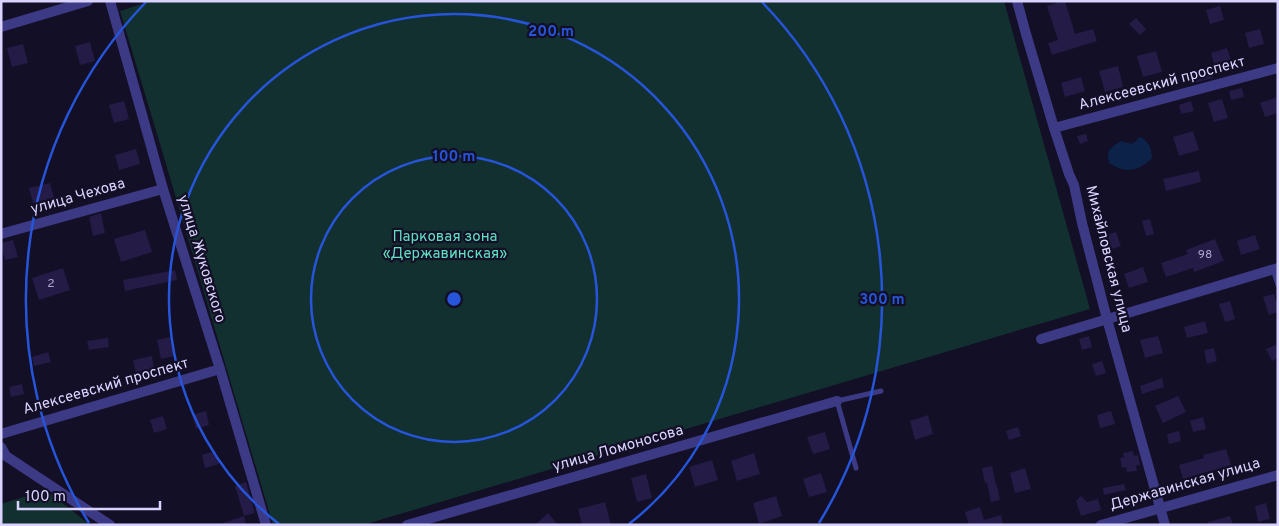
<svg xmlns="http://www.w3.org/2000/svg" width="1279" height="526" font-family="Overpass,sans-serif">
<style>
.green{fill:#12302f}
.water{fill:#0c2248}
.building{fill:#241b47}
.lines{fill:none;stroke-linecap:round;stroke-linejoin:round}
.service{stroke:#3d3a85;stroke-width:5}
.minor{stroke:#3d3a85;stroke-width:10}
.ring{fill:none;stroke:#2655da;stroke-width:2.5}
.labels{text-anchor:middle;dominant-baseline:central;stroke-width:4.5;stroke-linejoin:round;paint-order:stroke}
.number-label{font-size:12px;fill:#aca6d1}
.street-label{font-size:15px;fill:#d9d4ff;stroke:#130f26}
.park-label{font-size:15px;fill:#5fe0c0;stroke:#130f26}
.centre{fill:#2655da;stroke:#130f26;stroke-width:2.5}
.ring-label{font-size:15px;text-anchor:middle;font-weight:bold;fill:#2655da;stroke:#130f26;stroke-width:4.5;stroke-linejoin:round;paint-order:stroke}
</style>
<rect width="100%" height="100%" fill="#130f26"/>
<g class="green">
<polygon points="151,1 1004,1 1090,309 363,525 273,525 160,144 120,11"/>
<polygon points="46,490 90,525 1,525 1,504"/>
</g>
<path class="water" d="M1141,137c9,6 10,11 11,21 -14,14 -27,16 -43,5 -3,-13 2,-16 12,-22l11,3 4,-3 1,-2z"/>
<g class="building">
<polygon points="1062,1 1065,1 1075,34 1093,29 1097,41 1052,55 1048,43 1058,40 1047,6"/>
<polygon points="1220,6 1224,20 1210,24 1206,10"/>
<polygon points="1136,18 1146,29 1140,35 1129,24"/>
<polygon points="1260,29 1264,44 1249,48 1245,33"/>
<polygon points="90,42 95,61 80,65 75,46"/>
<polygon points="23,44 28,63 12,67 7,48"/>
<polygon points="1227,48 1232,63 1215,68 1211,53"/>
<polygon points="1156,51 1162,72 1143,77 1137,56"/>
<polygon points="1118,66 1123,87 1105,92 1099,71"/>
<polygon points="1209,66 1213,78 1194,83 1191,71"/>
<polygon points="1081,77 1085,91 1065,97 1061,83"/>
<polygon points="1242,88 1244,97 1231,100 1229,91"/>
<polygon points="1278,97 1278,113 1265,117 1260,103"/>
<polygon points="1222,99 1228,118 1214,122 1208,103"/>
<polygon points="124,101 129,119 114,123 109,105"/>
<polygon points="1191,101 1194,111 1181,114 1179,105"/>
<polygon points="1193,131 1199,150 1179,156 1173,137"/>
<polygon points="1086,134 1088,141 1080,144 1077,136"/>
<polygon points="136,149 140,164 119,170 115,155"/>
<polygon points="1199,171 1201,182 1166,191 1163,179"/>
<polygon points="50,183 54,198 33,203 29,188"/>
<polygon points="101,213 105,233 93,236 89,217"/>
<polygon points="1150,219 1154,234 1146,236 1142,221"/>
<polygon points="145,230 152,252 121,262 114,239"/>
<polygon points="1116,232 1121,246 1103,252 1098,238"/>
<polygon points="1255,235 1260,249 1241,255 1237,241"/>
<polygon points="1215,239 1224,261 1194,272 1193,268 1166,277 1161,263 1188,254 1186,250"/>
<polygon points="13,240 18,257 5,260 1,243"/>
<polygon points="1143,267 1148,282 1129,288 1124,274"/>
<polygon points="63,268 70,290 39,300 32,278"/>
<polygon points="175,270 177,280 125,291 123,280"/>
<polygon points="1274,294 1278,308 1278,312 1269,315 1263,297"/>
<polygon points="1230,301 1235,319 1225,322 1219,304"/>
<polygon points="1205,321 1208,333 1187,338 1184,327"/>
<polygon points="1089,336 1092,347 1082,350 1079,339"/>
<polygon points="1158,336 1163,353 1145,358 1140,340"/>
<polygon points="170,337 174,356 161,359 157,340"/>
<polygon points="108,338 109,347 89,350 87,341"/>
<polygon points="1278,344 1278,358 1272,361 1266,349"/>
<polygon points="1214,348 1217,361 1207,364 1204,350"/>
<polygon points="48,352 51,362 34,366 32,357"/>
<polygon points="152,356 154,369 136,373 133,360"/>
<polygon points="1102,361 1106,373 1096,376 1092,364"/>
<polygon points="1162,378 1164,387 1142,394 1140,386"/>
<polygon points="22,384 24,394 11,397 9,387"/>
<polygon points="1178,396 1186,412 1163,423 1155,406"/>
<polygon points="206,411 209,425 196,429 192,415"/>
<polygon points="1111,411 1115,424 1100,428 1097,415"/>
<polygon points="928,415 933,434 915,440 910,421"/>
<polygon points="163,416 167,429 154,433 150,420"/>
<polygon points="1203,417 1206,429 1193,432 1190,421"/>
<polygon points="1018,427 1021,436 1009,440 1006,431"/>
<polygon points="1179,431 1181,441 1169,444 1167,434"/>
<polygon points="825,432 830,449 813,454 807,437"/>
<polygon points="1226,449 1231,465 1183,479 1179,465 1204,458 1203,455"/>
<polygon points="215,451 219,464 205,468 202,455"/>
<polygon points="1133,451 1134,456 1138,455 1140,465 1136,466 1137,471 1127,472 1126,467 1122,468 1120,458 1124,457 1123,453"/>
<polygon points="754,453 760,474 737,481 731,461"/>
<polygon points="712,460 718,480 695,487 689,467"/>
<polygon points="992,466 996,485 997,485 1000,500 991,502 987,483 985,483 982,468"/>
<polygon points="1025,468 1031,489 1015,493 1010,473"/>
<polygon points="821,473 827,492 809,497 803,479"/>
<polygon points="646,474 652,498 637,502 631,478"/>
<polygon points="246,482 255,513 244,516 235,486"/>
<polygon points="1124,484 1126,490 1104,495 1103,488"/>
<polygon points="776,496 782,516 759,524 753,503"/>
<polygon points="1081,496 1087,502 1098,499 1101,510 1081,516 1076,501"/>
<polygon points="605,502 611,525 582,525 578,509"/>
<polygon points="1266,503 1270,519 1258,522 1255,506"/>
<polygon points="980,507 984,520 1001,515 1003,525 969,525 965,512"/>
<polygon points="548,513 558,525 535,525"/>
<polygon points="244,516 246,525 223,525 223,523"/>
<polygon points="1230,516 1233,525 1209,525 1208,522"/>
</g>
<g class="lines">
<g class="service">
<polyline points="1273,269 1278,285"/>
<polyline points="856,468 837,401 881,391"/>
</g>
<g class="minor">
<polyline points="110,1 163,189 220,369 266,525"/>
<polyline points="1017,1 1026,34 1054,128 1069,174 1074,185 1082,223 1107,319 1165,525"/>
<polyline points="1,27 88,1"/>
<polyline points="1054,128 1278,68"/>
<polyline points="1,234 163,189"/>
<polyline points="1041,339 1278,268"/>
<polyline points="1,434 220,369"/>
<polyline points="1,447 6,456 110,525"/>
<polyline points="407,525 837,401"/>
<polyline points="1101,525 1278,475"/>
</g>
</g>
<g class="ring">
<circle cx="454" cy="299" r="143"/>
<path d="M279 524A285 285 0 1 1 629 524"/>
<path d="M89 523A428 428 0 0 1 146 2M762 2A428 428 0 0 1 819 523"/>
</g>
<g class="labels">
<g class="number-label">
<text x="1205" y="255">98</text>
<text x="51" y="284">2</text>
</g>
<g class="street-label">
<text transform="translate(1162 84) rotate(-15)">Алексеевский проспект</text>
<text transform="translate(78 197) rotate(-16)">улица Чехова</text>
<text transform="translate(201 259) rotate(73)">улица Жуковского</text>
<text transform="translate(1108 259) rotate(76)">Михайловская улица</text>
<text transform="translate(106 387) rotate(-16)">Алексеевский проспект</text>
<text transform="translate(618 449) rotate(-16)">улица Ломоносова</text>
<text transform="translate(1185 485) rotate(-16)">Державинская улица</text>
</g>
<g class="park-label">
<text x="445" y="237">Парковая зона<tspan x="445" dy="17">«Державинская»</tspan></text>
</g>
</g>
<circle cx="454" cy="299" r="8" class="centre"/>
<g class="ring-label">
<text x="551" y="36">200 m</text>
<text x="454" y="161">100 m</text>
<text x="882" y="304">300 m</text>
</g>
<rect width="1279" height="526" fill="none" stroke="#d9d4ff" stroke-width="5"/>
<path d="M18 501v8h142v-8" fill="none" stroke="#d9d4ff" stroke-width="2.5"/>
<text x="25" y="501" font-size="15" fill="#d9d4ff" stroke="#130f26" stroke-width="4" paint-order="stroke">100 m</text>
</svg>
